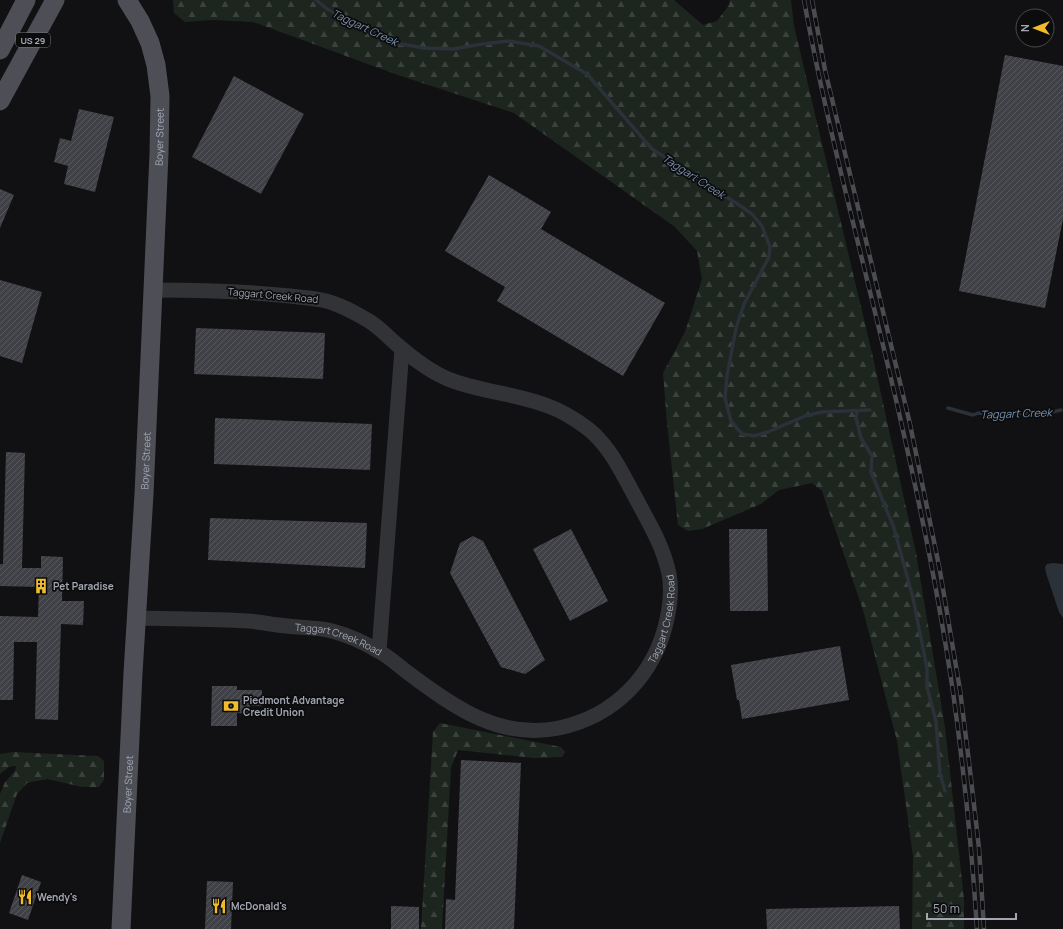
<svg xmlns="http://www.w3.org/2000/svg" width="1063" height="929" font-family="Manrope,sans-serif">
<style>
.forest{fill:url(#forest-firs)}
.water{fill:#2a3138}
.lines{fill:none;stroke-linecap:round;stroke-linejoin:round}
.stream{stroke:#2a3138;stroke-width:3.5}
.building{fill:url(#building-hatch)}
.minor{stroke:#323337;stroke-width:15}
.major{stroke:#4e4f56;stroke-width:19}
.rail-casing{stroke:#4b4c52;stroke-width:4.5}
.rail{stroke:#0c0c0d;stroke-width:3;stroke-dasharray:9;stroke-linecap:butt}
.labels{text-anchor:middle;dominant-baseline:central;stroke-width:3.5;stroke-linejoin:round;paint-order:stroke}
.shield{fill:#0c0c0d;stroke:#757881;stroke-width:1}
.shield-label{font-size:9px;font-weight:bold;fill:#a2a6b3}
.street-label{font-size:10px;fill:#a2a6b3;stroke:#0c0c0d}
.poi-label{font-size:10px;font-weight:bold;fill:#a2a6b3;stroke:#0c0c0d;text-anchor:start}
.water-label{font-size:11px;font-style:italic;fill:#7892af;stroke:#0c0c0d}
</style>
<defs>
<pattern id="forest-firs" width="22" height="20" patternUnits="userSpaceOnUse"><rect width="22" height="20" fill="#1d251f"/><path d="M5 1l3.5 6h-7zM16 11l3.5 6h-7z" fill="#3b423d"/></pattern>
<pattern id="building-hatch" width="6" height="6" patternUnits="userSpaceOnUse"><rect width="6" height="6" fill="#404146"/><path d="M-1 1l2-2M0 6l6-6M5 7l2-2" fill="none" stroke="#58595e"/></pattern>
</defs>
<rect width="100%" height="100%" fill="#111113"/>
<g class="forest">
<polygon points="173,0 674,0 703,25 717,21 729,5 730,0 791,0 794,26 872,353 916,553 945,727 964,899 964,929 912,929 913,856 897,741 863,610 822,491 812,483 779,490 761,504 702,529 688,531 678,525 667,423 663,373 685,332 702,279 697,251 675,227 514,113 395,74 253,22 213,20 185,22 174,13"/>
<polygon points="440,723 561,747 565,752 562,757 534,758 458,750 451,768 442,929 421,929 433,732"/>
<polygon points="13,752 98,756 104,761 104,780 99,787 82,787 47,779 27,783 17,794 0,843 0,794 5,782 15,771 16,766 9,767 0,774 0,754"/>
</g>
<polygon class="water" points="1053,563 1063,564 1063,618 1059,612 1046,573 1045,567 1047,564"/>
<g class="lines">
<g class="stream">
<polyline points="316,0 327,9 384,38 402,44 424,48 453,49 483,44 509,41 539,46 587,74 652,149 739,205 752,214 762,226 770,247 769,257 744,304 736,328 727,376 725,398 731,421 742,434 754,436 768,432 805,416 822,412 870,410"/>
<polyline points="948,408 973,415 978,413 1043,414 1061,410"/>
<polyline points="857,411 856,418 861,438 872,456 871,472 894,528 913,598 927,668 927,687 936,721 940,774 945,791"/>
</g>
</g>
<g class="building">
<polygon points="1005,55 1063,66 1063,219 1045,308 959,291"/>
<polygon points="234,76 304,114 261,194 192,157"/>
<polygon points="79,109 114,117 95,192 64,184 68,166 54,162 60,138 71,141"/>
<polygon points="489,175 551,212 541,229 665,303 623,376 497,301 505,287 445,251"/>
<polygon points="0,189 14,195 0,228"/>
<polygon points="0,280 42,292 22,363 0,356"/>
<polygon points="196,328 325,333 323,379 194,374"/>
<polygon points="215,418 372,424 370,470 214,464"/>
<polygon points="6,452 25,453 22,568 41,568 41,556 63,557 62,601 84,601 83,625 61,624 58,720 35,719 37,642 14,642 13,700 0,700 0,616 38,617 39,587 0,586 0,564 3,564"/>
<polygon points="210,518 367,523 365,568 208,560"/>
<polygon points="571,529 608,601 570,621 533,549"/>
<polygon points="729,529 767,529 768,611 730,611"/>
<polygon points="473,536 483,541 545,660 525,674 501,667 450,573 460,543"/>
<polygon points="840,646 849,700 742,719 739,700 737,700 731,665"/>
<polygon points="212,686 237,686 237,690 262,690 262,706 250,706 249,714 237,713 237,726 211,726"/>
<polygon points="461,760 521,763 514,929 445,929 446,899 455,900"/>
<polygon points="22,875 41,882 28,920 9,913"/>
<polygon points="207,881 233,882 231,929 205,929"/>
<polygon points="391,906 419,907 419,929 391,929"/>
<polygon points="899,906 900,929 767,929 766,909"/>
</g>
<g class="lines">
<g class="minor">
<path id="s1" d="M138,618c36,1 73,1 110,3 13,1 26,4 39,5 15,2 31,1 45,5 15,4 35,13 48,21 11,6 21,16 31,23 44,33 90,65 148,53 56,-12 96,-53 108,-109 3,-14 5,-30 2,-45 -6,-30 -23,-56 -37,-83 -12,-22 -24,-47 -45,-63 -12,-9 -25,-17 -39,-22 -33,-13 -68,-14 -100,-27 -20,-8 -38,-23 -54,-37 -8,-7 -15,-15 -25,-21 -14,-8 -31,-18 -47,-21 -10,-2 -22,-3 -32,-4 -46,-5 -91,-6 -137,-6"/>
<polyline points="379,651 402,349"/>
</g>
<g class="major">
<polyline points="0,50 26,0"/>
<polyline points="0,101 55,0"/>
<path id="s2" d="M121,929l12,-256 11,-179 15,-340 1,-58 -4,-31 -6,-22 -10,-22 -13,-21"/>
</g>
<g class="rail-casing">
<g id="rail">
<path d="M804,0c26,143 66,284 98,426 20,88 38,177 51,266 11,79 19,158 24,237"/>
<polyline points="812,0 825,70 910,424 940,571 960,690 969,762 979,848 984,929"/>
</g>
</g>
<use href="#rail" class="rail"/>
</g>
<defs>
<g id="building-bare" transform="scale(1.2)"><path d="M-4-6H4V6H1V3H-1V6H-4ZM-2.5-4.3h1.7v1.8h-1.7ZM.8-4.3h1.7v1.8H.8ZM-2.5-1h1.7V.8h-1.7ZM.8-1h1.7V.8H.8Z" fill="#f1bc2a" stroke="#0c0c0d" stroke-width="2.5" paint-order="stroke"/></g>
<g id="bank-bare" transform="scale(1.2)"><path d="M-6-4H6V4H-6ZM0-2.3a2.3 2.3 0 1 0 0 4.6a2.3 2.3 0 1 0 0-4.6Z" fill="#f1bc2a" stroke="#0c0c0d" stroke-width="2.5" paint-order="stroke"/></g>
<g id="restaurant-bare" transform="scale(1.2)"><path d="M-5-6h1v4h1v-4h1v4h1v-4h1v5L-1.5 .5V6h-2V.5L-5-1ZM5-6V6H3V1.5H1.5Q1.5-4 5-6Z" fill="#f1bc2a" stroke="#0c0c0d" stroke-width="2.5" paint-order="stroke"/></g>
</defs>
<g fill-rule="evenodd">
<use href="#building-bare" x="41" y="586"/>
<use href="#bank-bare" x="231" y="706"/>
<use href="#restaurant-bare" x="25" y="897"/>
<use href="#restaurant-bare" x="219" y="906"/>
</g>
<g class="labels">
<rect class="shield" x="16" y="33" width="34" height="14" rx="3"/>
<g class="shield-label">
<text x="33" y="40">US 29</text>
</g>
<g class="street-label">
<text stroke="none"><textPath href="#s2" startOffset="793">Boyer Street</textPath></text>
<text transform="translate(273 295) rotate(5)">Taggart Creek Road</text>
<text stroke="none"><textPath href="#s2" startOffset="469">Boyer Street</textPath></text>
<text stroke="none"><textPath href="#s1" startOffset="610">Taggart Creek Road</textPath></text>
<text stroke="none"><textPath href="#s1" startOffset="203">Taggart Creek Road</textPath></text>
<text stroke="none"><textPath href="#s2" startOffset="145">Boyer Street</textPath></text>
</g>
<g class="poi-label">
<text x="53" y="586">Pet Paradise</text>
<text x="243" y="700">Piedmont Advantage<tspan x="243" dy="12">Credit Union</tspan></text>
<text x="37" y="897">Wendy's</text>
<text x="231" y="906">McDonald's</text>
</g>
<g class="water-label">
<text transform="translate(365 27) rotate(25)">Taggart Creek</text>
<text transform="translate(694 176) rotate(33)">Taggart Creek</text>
<text transform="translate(1016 413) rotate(-2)">Taggart Creek</text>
</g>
</g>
<g transform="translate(1035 28) rotate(270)"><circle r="19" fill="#0c0c0d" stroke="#484a4f"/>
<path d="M0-3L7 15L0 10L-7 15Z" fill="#f1bc2a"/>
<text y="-6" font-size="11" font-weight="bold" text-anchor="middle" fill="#a2a6b3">N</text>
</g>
<path d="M927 913v6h89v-6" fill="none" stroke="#a2a6b3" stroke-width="2"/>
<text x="933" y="913" font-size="12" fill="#a2a6b3" stroke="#0c0c0d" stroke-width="3" paint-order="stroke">50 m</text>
</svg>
